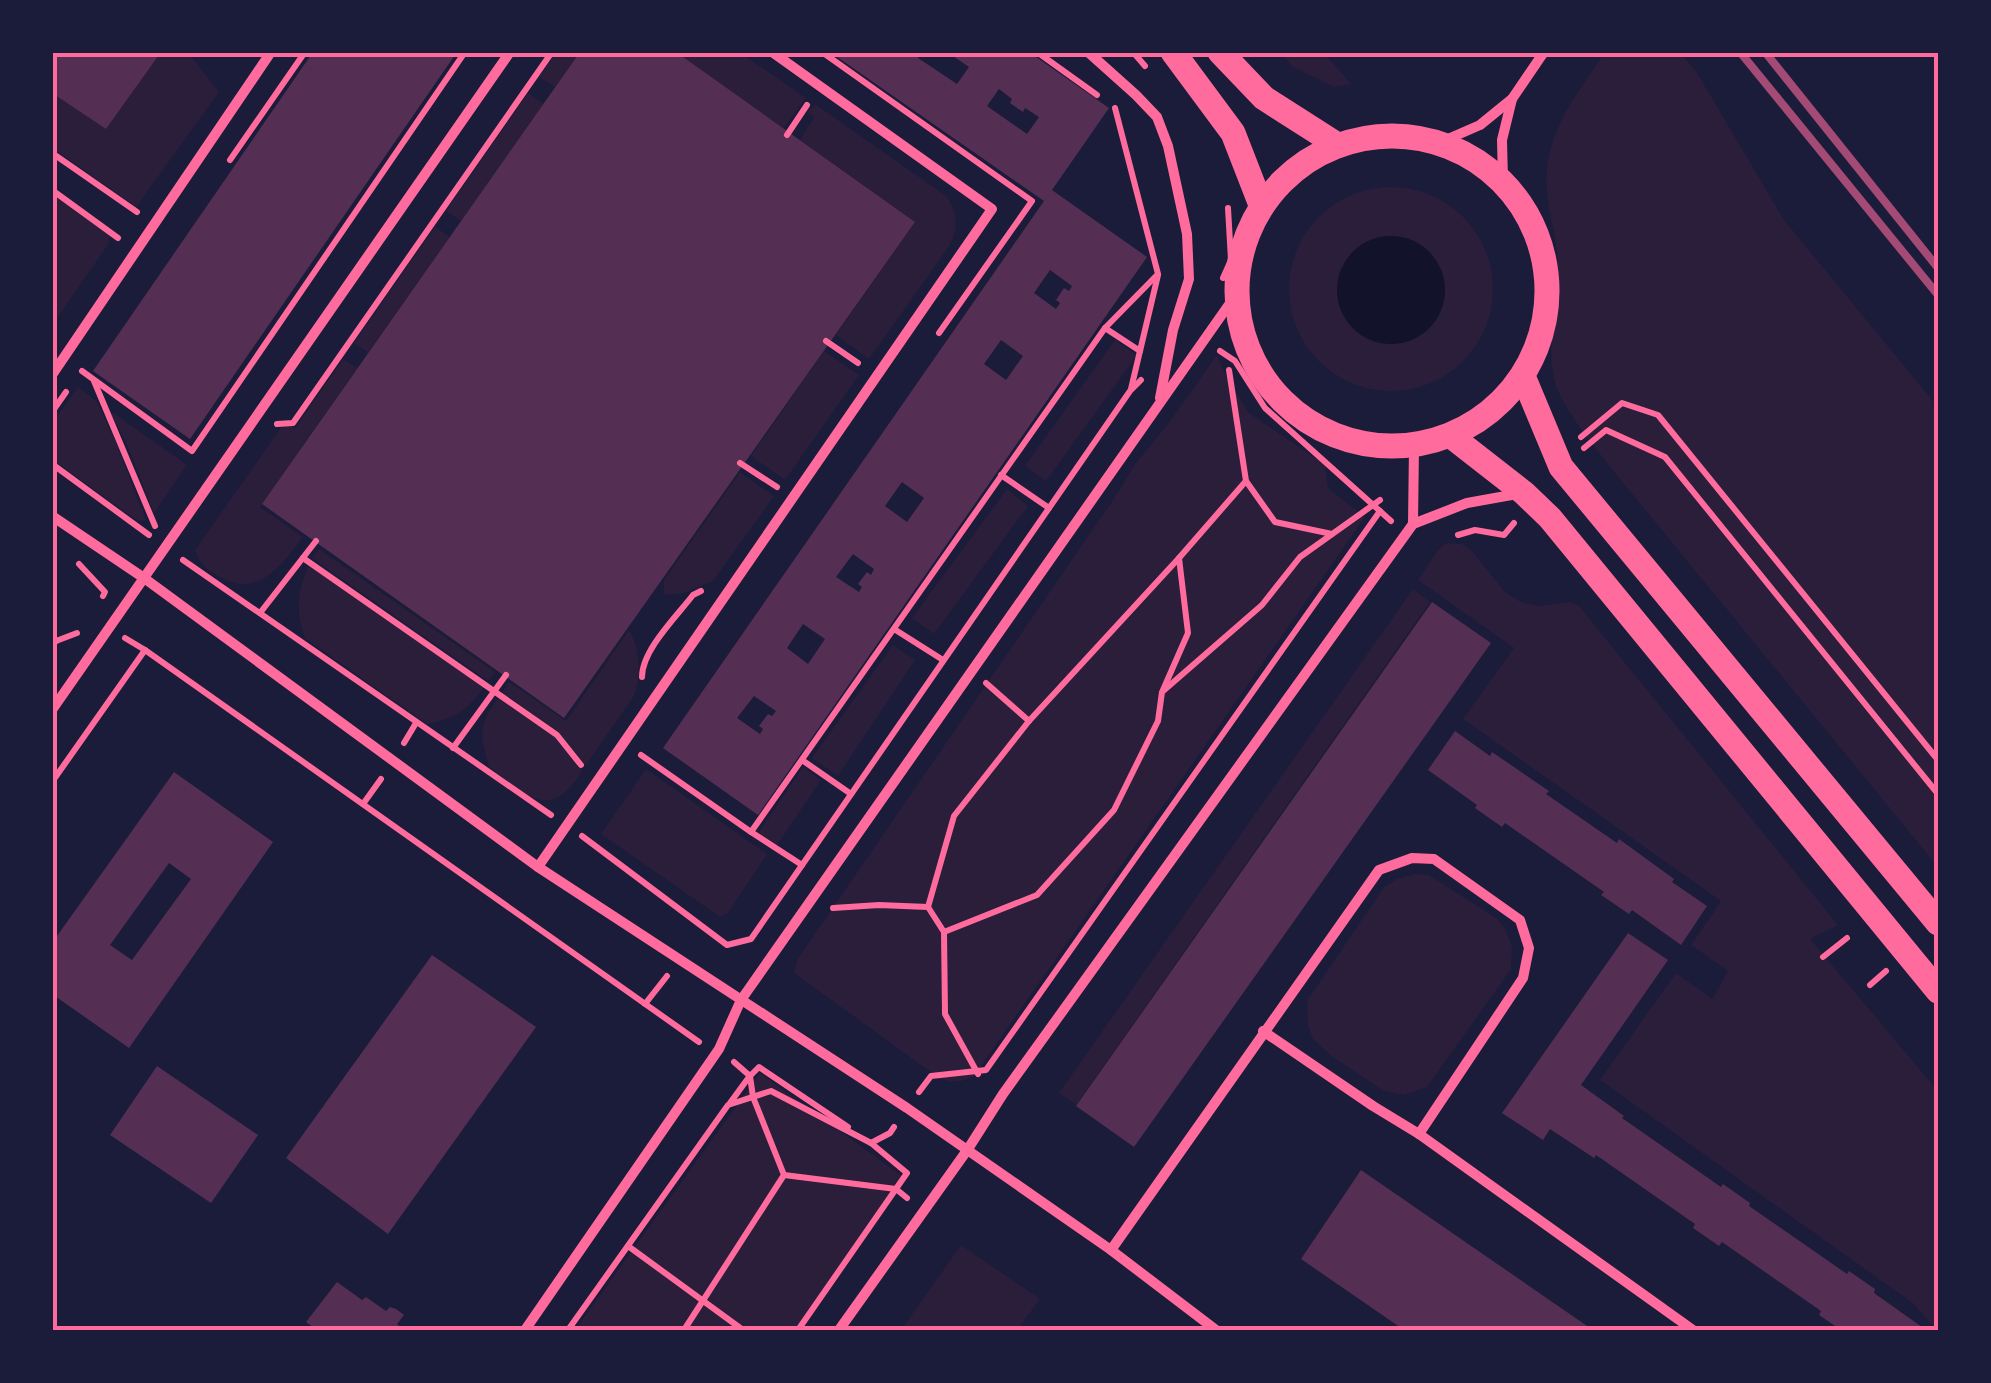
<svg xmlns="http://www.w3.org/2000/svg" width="1991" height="1383" font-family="Lato,sans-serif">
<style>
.green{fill:#2a1e3b}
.water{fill:#12122b}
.building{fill:#542f53;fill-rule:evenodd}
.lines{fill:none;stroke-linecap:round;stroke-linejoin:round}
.path{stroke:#ff6b9d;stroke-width:6}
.minor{stroke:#ff6b9d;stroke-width:10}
.primary{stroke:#ff6b9d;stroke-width:25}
.rail{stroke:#a44b75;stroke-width:8}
.neatline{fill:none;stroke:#ff6b9d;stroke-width:4}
</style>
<rect width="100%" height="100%" fill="#1b1b3a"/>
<g class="green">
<polygon points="161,52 188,53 219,92 136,207 53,148 52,93 106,129"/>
<polygon points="556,53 580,53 555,87 539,77"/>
<polygon points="676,53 741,53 806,98 783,129"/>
<polygon points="1281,53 1324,53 1351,84 1334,87 1293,67"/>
<path d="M1604,53h76l16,18 88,149 154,187v460l-323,-394c-20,-26 -43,-52 -57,-82 -8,-17 -7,-43 -6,-61 2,-21 7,-41 6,-62 0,-26 -9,-50 -11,-76 -5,-57 28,-94 57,-139z"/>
<polygon points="528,93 544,104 461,221 446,211"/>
<path d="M815,104l131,92c12,17 13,31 4,49l-81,114 -33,-24 79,-113 -115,-82 14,-23 -6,-5z"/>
<circle cx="1391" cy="289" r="102"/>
<polygon points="53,194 109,235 109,243 53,324"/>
<polygon points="435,227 450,237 368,352 354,343"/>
<polygon points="1115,340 1137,355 1046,481 1025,466"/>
<polygon points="824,351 859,375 785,480 751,456"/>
<path d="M1217,355l9,21 23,37 76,52 3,23 37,29 -391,559c-12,7 -23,7 -35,2l-145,-105 3,-13 320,-466 19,-31 35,-43z"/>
<path d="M343,359l14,9 -97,139 43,30c-25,32 -47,64 -88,37 -11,-7 -16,-11 -20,-24l90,-128 10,6z"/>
<polygon points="78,387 97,402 116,443 146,520 138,521 53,460 53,422"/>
<polygon points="109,410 187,465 154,513 126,442"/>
<polygon points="740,472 774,496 713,581 684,593 664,595 664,580"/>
<polygon points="1007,489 1028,506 934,634 912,618"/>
<polygon points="1446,543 1462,544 1472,551 1505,592 1521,602 1539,606 1571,602 1579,606 1838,925 1810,939 1938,1091 1938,1330 1936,1330 1914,1304 1600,1080 1676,973 1712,999 1728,971 1691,945 1721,901 1463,719 1514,648 1418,580 1438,550"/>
<polygon points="319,549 495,672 488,681 312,558"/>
<path d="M310,564l174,123c-18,24 -27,31 -57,37l-122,-86c-10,-27 -8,-49 5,-74z"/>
<polygon points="1413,589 1430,602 1076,1105 1059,1093"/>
<path d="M629,630c12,19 12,46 5,66l-48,69 -29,-34 -55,-39 7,-10 57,39z"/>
<polygon points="893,645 915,660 838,776 812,758"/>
<path d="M499,697l55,38 28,36c-33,53 -56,23 -93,-4 -9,-35 -12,-40 10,-70z"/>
<polygon points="803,767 821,780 777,845 758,833"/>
<polygon points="646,769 767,854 728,913 720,917 601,834"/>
<polygon points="1415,874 1429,875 1496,918 1505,929 1512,947 1511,969 1427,1087 1404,1095 1384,1091 1333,1057 1313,1039 1308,1026 1307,1001 1384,887 1397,879"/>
<polygon points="760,1073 902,1176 797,1330 575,1330"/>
<polygon points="961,1245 1040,1299 1017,1330 901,1330"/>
</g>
<circle class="water" cx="1391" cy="290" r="54"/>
<g class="building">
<polygon points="52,52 161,52 106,129 52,93"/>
<polygon points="313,52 457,52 190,439 93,371"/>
<polygon points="580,52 676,52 915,222 564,718 262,504"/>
<path d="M830,52h92l-4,6 39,26 12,-17 -22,-15h82l80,56 -57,82 95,67 -389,558 -95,-67 381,-547zM999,89l13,10 -2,4 13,9 2,-4 14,9 -12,17 -40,-28zM1050,270l22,16 -3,5 -5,-3 -8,12 4,3 -4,6 -22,-16zM1001,340l22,16 -17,24 -22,-16zM902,482l22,16 -17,24 -22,-16zM853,554l21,15 -3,6 -4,-3 -9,12 4,3 -3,5 -23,-15zM803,624l22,15 -17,25 -21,-16zM754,696l22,15 -4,5 -4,-2 -9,12 4,3 -3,5 -23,-16z"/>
<polygon points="1432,602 1491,643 1134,1147 1076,1106"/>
<polygon points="1455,731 1490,756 1492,752 1549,791 1546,794 1617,843 1619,839 1674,879 1672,882 1707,906 1681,945 1632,910 1629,914 1601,895 1604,892 1505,823 1502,827 1475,808 1477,805 1428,770"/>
<path d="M174,772l99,70 -144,206 -77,-54v-51zM169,863l22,16 -59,81 -22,-15z"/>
<polygon points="1628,933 1668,960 1581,1085 1624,1116 1622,1118 1721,1187 1723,1184 1750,1203 1749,1206 1847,1274 1849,1271 1875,1289 1874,1293 1922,1327 1920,1330 1841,1330 1819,1315 1821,1311 1722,1242 1719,1246 1693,1228 1695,1224 1596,1155 1594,1158 1550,1129 1543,1140 1502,1113"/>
<polygon points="432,955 536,1027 388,1234 286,1158"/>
<polygon points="157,1066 258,1135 211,1203 110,1135"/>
<polygon points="1361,1170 1593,1330 1404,1330 1301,1259"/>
<polygon points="337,1282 362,1300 366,1297 386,1311 390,1307 396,1309 404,1315 397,1324 404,1330 317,1330 306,1322"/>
</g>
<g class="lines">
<g class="path">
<polyline points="822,52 1032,201 939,333"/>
<polyline points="1037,52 1097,95"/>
<polyline points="1133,52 1145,66"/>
<polyline points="787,135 807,105"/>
<polyline points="52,153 137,212"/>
<polyline points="230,160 305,52"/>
<polyline points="52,190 118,238"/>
<polyline points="1223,278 1231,260 1228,208"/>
<polyline points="1105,328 1140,351"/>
<polyline points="826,341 858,363"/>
<polyline points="1220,351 1235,361 1265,408 1391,521"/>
<polyline points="82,371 192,451 465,52"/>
<polyline points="94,381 155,526"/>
<polyline points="1131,389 1158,275"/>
<polyline points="52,412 66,392"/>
<polyline points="277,424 293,423 552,52"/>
<polyline points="1581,437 1622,403 1658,415 1938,760"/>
<polyline points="1584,448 1606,430 1665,457 1938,794"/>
<polyline points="740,463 777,487"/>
<polyline points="52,464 149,535"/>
<polyline points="1001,475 1049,508"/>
<polyline points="1246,481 1275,522 1332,534"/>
<polyline points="1458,535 1475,530 1504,535 1514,523"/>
<polyline points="303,558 557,735 581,765"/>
<polyline points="1179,558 1246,481 1229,370"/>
<polyline points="183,560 551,815"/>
<polyline points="79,564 105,592 103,596"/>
<polyline points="260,613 316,541"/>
<polyline points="894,629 943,660"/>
<polyline points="125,638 145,650"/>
<polyline points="52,646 56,641 77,633"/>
<path d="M642,677c0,-27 35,-61 51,-82l8,-4"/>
<polyline points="1029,721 1179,558 1188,633 1163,690"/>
<polyline points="404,743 416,723"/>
<polyline points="453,748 506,675"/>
<polyline points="641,755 751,832 1105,328 1158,274 1115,108"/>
<polyline points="802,760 851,794"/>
<polyline points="52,782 145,650 699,1042"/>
<polyline points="363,804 381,779"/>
<polyline points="751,832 802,865"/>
<polyline points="582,836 727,945 751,939 1130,391 1141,380"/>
<polyline points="928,907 954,816 1029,721 986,683"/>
<polyline points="833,908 879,905 928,907 944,932"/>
<polyline points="1823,957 1847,938"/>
<polyline points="1870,985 1886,971"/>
<polyline points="645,1004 667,976"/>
<polyline points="734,1062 750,1076 759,1067 848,1127"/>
<polyline points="978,1074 945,1014 944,932 1037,895 1114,810 1158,721 1162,692 1262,605 1300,557 1380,500"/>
<polyline points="919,1092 931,1076 986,1070 1380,511"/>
<polyline points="730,1103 749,1077"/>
<polyline points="784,1175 896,1189 907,1198"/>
<polyline points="628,1246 743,1330"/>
<polyline points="568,1330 728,1105 771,1091 871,1143 890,1133 894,1127"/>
<polyline points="684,1330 784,1175 753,1097 750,1076"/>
<polyline points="798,1330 907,1173 871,1143"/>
</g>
<g class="minor">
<polyline points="1088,52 1136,95 1157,117 1168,146 1187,234 1189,279 1173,330 1160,398"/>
<polyline points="1441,142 1480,125 1512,99 1544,52"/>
<polyline points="1503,181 1502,140 1512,99"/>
<polyline points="52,375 271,52"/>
<polyline points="52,516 144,578 538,867 907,1108 1111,1250 1216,1330"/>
<polyline points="1413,524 1414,446"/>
<polyline points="52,710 510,52"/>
<polyline points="538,867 992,209 772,52"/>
<polyline points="1263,1031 1373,1106 1419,1134 1693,1330"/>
<polyline points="1111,1250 1379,870 1412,858 1434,859 1520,920 1529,948 1523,978 1419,1134"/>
<polyline points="525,1330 719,1049 741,1000 1235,296"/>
<polyline points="839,1330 968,1149 1003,1094 1413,524 1467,503 1517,494"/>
</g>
<g class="primary">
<polyline points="1173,52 1233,133 1261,205"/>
<polyline points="1220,52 1264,98 1336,144"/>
<circle cx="1392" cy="291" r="155"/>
<polyline points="1523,376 1561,467 1938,923"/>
<polyline points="1451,436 1524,493 1550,518 1938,991"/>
</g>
<g class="rail">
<polyline points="1740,52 1938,295"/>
<polyline points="1765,52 1938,268"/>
</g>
</g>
<rect width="1991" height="1383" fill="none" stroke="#1b1b3a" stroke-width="110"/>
<rect x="55" y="55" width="1881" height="1273" class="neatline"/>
</svg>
